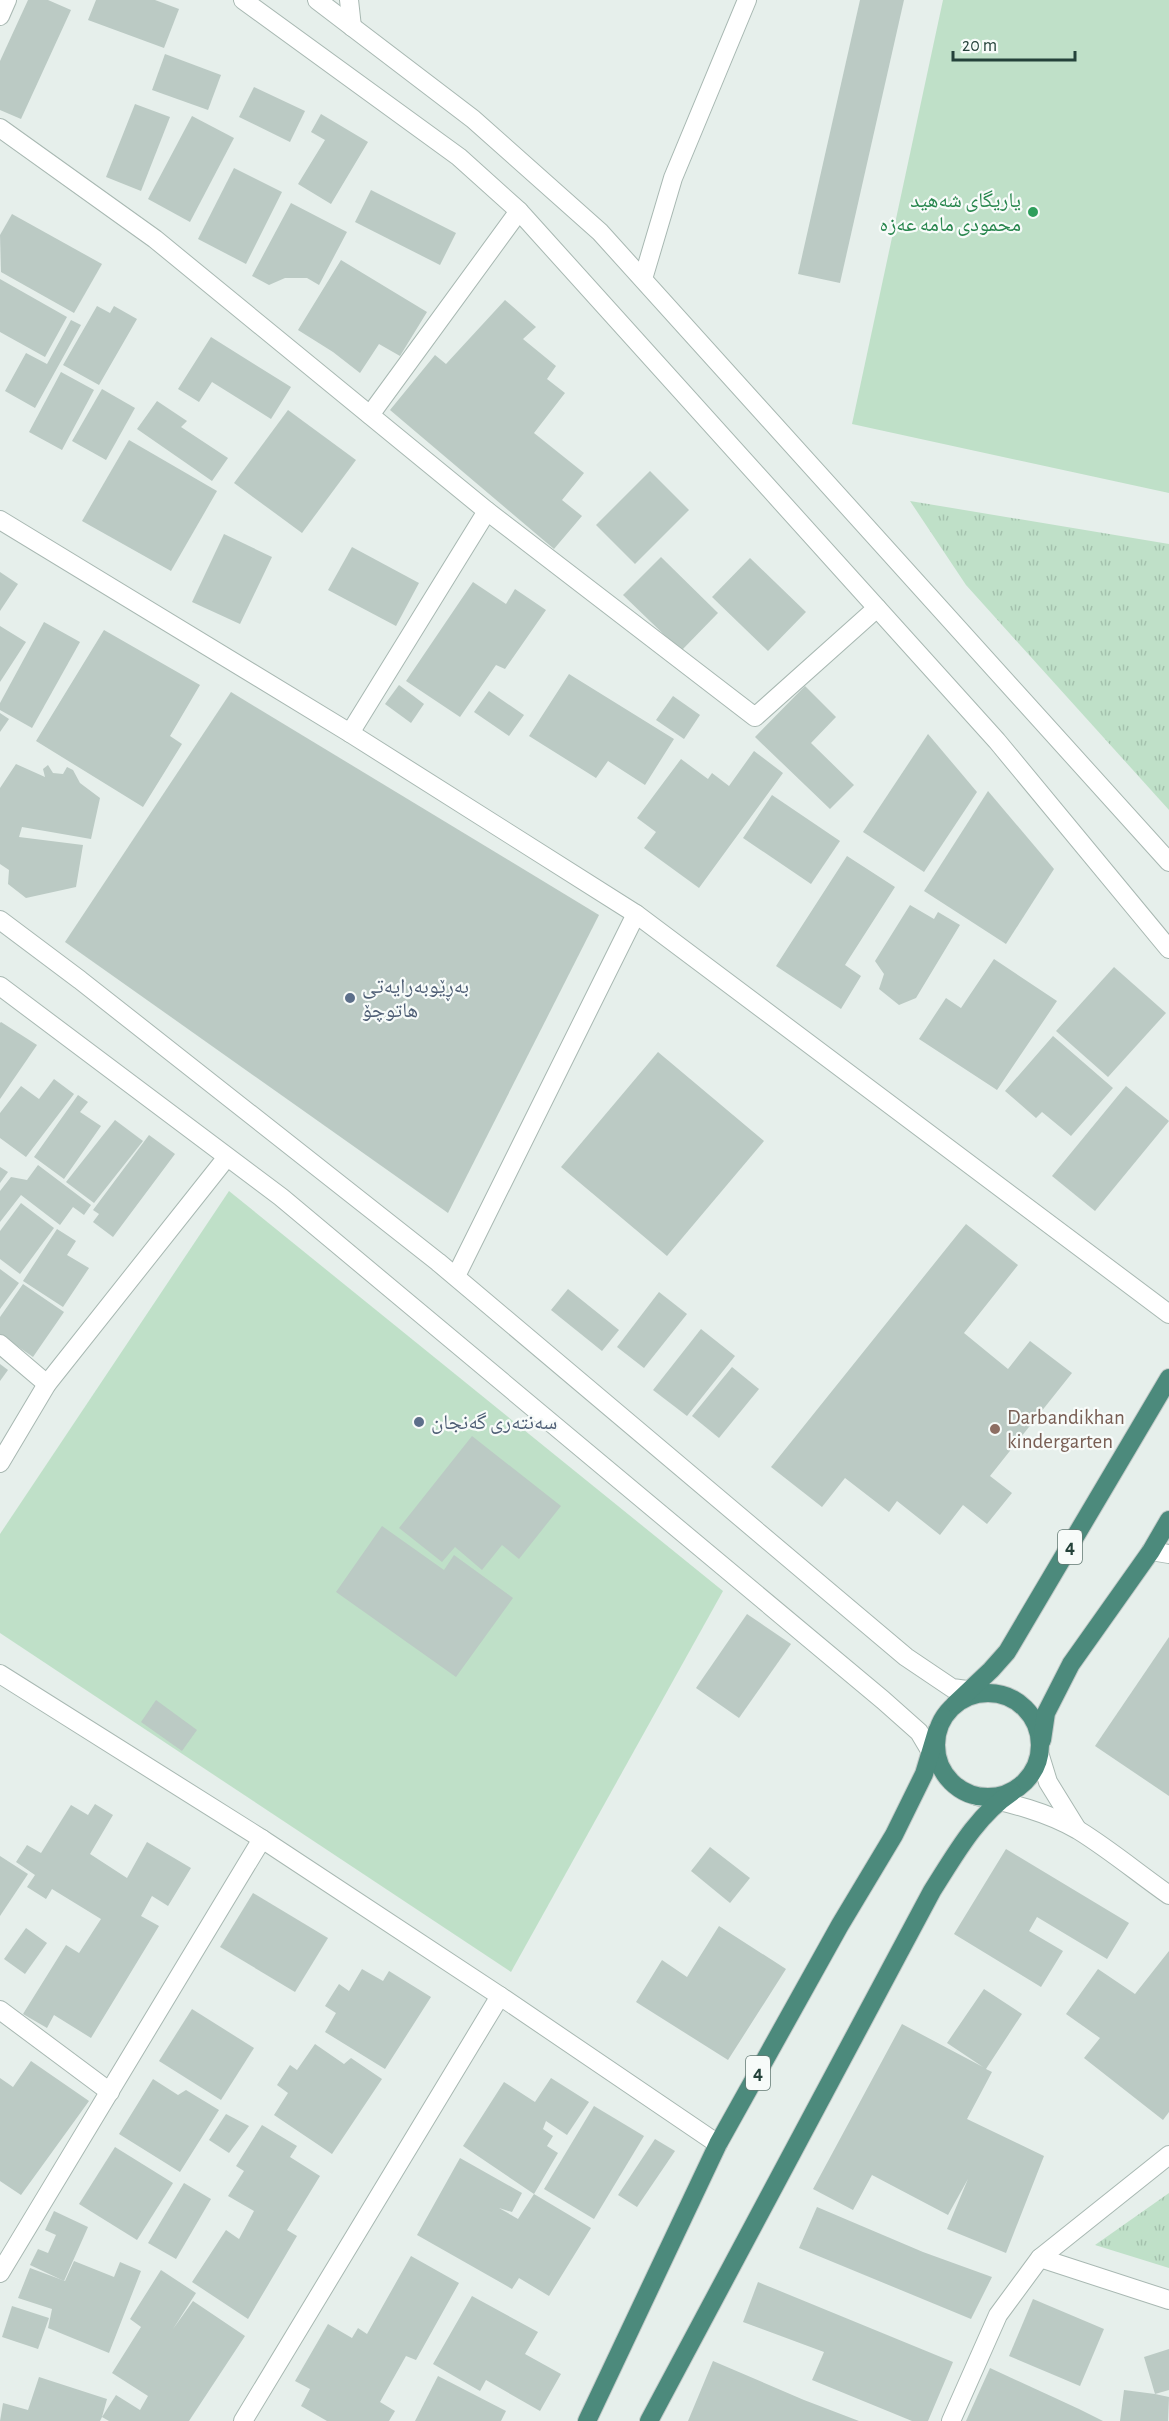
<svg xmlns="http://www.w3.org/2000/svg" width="1169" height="2421" font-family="'Alegreya Sans','Noto Naskh Arabic',sans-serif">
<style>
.grass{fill:url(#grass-tufts)}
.pitch{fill:#bfe0c8}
.building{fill:#bbcac4}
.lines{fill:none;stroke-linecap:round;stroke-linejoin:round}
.minor-casing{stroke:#a8b8b2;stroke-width:20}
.tertiary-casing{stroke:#a8b8b2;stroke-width:20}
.trunk-casing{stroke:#c2cac8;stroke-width:20}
.minor{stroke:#fff;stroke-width:18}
.tertiary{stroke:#fff;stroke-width:18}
.trunk{stroke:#4c8a7c;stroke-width:18}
.leisure-dot{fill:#2e9e5b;stroke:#f7fbf9;stroke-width:2}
.service-dot{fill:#5c6f8a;stroke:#f7fbf9;stroke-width:2}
.education-dot{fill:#8d6e63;stroke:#f7fbf9;stroke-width:2}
.labels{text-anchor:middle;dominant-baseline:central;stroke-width:4.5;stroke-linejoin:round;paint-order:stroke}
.shield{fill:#f7fbf9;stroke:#637a73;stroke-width:1.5}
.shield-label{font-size:20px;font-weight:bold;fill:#24423a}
.leisure-label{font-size:21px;fill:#27864d;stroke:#f7fbf9;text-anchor:end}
.service-label{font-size:21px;fill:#4e5e75;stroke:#f7fbf9;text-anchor:start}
.education-label{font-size:21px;fill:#785e54;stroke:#f7fbf9;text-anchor:start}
</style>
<defs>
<pattern id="grass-tufts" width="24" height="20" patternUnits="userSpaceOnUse" patternTransform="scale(1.5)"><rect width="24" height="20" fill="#bfe0c8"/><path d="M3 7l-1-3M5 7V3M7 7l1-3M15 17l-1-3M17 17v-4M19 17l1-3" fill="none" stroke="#a4c1ad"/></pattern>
</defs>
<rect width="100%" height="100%" fill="#e6efeb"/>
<g class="grass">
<polygon points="910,501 1169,544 1169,810 966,585"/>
<polygon points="1169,2193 1169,2268 1095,2245"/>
</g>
<g class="pitch">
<polygon points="943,0 1169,0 1169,493 852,424"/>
<polygon points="229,1191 723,1591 511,1972 0,1633 0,1534"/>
</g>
<g class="building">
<polygon points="28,0 48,0 71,10 21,119 0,110 0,61"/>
<polygon points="96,0 155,0 179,9 164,48 88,20"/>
<polygon points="860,0 904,0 840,283 798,274"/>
<polygon points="165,54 221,75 208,110 152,90"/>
<polygon points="254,87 305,111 290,142 239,117"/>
<polygon points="135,104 170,117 141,191 106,177"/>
<polygon points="321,114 368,142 331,204 298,184 325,140 311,132"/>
<polygon points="192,116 234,138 190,222 148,199"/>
<polygon points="234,168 282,192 246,264 198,239"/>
<polygon points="371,190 456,233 440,265 355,222"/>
<polygon points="291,203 347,232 319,285 307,278 285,278 269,285 252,276"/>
<polygon points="12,214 102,264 74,313 1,272 0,235"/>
<polygon points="341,260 427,312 400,356 379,344 360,373 333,352 298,330"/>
<polygon points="0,279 67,317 45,357 0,332"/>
<polygon points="505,300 536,327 523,339 556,366 547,379 565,393 534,433 584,473 562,500 582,516 554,549 390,410 435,355 446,364"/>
<polygon points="97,306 110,313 114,306 137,319 99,385 63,365"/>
<polygon points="71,320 81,325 35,408 5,391 26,353 47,364"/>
<polygon points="211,337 291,387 271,419 212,382 199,402 178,389"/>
<polygon points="61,372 94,390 62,450 29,432"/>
<polygon points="102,389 135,408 106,460 72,441"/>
<polygon points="157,401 187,421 181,427 228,458 212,481 137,429"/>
<polygon points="288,410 356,460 302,533 234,483"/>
<polygon points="129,440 217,491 171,571 82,521"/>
<polygon points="650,471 689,510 635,564 596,525"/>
<polygon points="224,534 272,557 240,624 192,602"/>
<polygon points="352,547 419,583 396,626 328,590"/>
<polygon points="661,557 718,613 681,651 623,595"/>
<polygon points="750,558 806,612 768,651 712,597"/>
<polygon points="0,572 18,584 0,611"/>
<polygon points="473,582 506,604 515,589 546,610 505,669 496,665 460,717 406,681"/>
<polygon points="44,622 80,642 32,728 0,710 0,703"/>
<polygon points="0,626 26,642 0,682"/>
<polygon points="104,630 200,685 170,736 182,744 143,807 36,741"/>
<polygon points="569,674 674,739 645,785 608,761 596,778 529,736"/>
<polygon points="399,685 424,704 411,723 385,704"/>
<polygon points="805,686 836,717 811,743 854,785 830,809 755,737"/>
<polygon points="489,691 524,715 509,736 474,712"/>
<polygon points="231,692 599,915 448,1213 65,942"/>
<polygon points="673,696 700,715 684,739 656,720"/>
<polygon points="0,713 9,719 0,732"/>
<polygon points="928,734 977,792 924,872 863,832"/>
<polygon points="754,751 783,773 699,888 644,848 656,832 637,818 681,759 708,779 712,773 729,786"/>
<polygon points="16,764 45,777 43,769 48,765 53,773 63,774 67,767 73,770 80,783 100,798 91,839 22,827 19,837 83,845 76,887 26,898 8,884 9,870 0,864 0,788"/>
<polygon points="988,791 1054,869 1006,944 924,891"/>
<polygon points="772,795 840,841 811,884 743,838"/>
<polygon points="847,856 895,887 845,965 861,976 841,1009 776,966"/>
<polygon points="910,905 934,919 938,912 960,925 916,998 899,1005 879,989 884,974 875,961"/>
<polygon points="994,959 1057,1001 997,1090 919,1039 946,998 961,1008"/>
<polygon points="1114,967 1166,1013 1108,1077 1056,1031"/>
<polygon points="1,1022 37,1045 0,1099 0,1023"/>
<polygon points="1053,1036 1113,1088 1071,1136 1042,1112 1036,1118 1005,1091"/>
<polygon points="658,1052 764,1141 667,1256 561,1167"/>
<polygon points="54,1079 74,1094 26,1157 0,1138 0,1113 21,1086 39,1099"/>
<polygon points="1126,1086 1169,1121 1095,1211 1052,1176"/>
<polygon points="78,1095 88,1102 80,1112 101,1126 64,1179 34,1157"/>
<polygon points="115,1120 143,1141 94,1203 66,1182"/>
<polygon points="149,1135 175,1154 113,1237 93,1222 99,1214 93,1210"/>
<polygon points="38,1165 91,1205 84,1215 73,1207 60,1225 21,1195 0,1222 0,1191 11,1177 27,1180"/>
<polygon points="0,1167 8,1172 0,1183"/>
<polygon points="21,1203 54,1228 20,1274 0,1259 0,1231"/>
<polygon points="966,1224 1018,1265 964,1333 1008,1369 1030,1341 1072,1373 990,1476 1012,1493 987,1524 963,1505 940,1535 897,1501 889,1512 845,1478 822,1507 771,1467"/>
<polygon points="57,1229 76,1241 67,1255 89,1268 63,1307 23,1281"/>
<polygon points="0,1269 19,1283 0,1309"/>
<polygon points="23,1284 64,1312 33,1357 0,1334 0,1317"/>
<polygon points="568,1289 619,1330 602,1351 551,1310"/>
<polygon points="659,1292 687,1314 644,1368 617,1347"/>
<polygon points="701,1329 735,1356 687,1416 653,1390"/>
<polygon points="0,1364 8,1370 0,1381"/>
<polygon points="732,1367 759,1389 719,1438 692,1416"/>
<polygon points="472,1436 561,1506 519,1559 502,1545 482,1570 455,1547 442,1562 399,1528"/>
<polygon points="382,1526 444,1570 454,1555 513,1598 456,1677 336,1592"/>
<polygon points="747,1614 791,1644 739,1718 696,1688"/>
<polygon points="1169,1637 1169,1796 1095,1746"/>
<polygon points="156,1700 197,1730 182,1751 141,1722"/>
<polygon points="95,1804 113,1815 90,1854 127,1878 147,1842 191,1868 168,1906 152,1896 141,1916 159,1926 91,2038 54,2015 47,2028 23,2014 66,1945 79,1953 101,1919 52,1889 46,1899 27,1887 35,1875 16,1862 27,1845 41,1853 71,1805 88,1815"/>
<polygon points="710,1847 750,1878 730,1903 691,1871"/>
<polygon points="1006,1849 1129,1923 1107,1959 1037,1917 1029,1931 1063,1951 1041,1987 954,1934"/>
<polygon points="0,1856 28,1874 0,1916"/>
<polygon points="253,1893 328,1938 295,1992 220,1947"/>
<polygon points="719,1926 786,1969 728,2060 636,2002 662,1960 687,1977"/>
<polygon points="26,1928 47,1943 25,1974 4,1959"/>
<polygon points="1169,1951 1169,2112 1163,2120 1084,2058 1100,2038 1066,2014 1098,1969 1135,1994"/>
<polygon points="362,1969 383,1981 389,1971 431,1997 385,2069 325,2032 336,2013 325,2006 339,1984 349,1991"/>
<polygon points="984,1989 1022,2014 986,2069 992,2072 967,2119 1044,2156 1006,2253 947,2229 968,2179 948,2215 872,2175 853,2210 813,2189 902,2024 983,2067 947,2043"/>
<polygon points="192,2009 254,2048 221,2100 159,2061"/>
<polygon points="315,2044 344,2064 351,2058 382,2079 332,2154 274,2115 288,2093 277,2085 290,2065 297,2070"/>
<polygon points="31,2061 89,2101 21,2195 0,2181 0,2078 13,2087"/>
<polygon points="551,2078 589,2102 567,2135 546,2121 543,2129 553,2136 547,2146 558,2153 534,2194 463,2146 504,2082 535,2102"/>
<polygon points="153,2079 178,2095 186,2090 219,2110 180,2172 119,2134"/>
<polygon points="594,2106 644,2136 594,2219 544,2189"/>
<polygon points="226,2114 249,2126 229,2153 209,2140"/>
<polygon points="262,2125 297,2146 290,2157 320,2176 287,2230 297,2236 248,2319 192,2282 226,2230 239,2239 254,2211 228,2196 244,2171 236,2166"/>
<polygon points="655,2139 675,2151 637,2207 618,2195"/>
<polygon points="115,2147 173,2183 137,2240 79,2204"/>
<polygon points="460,2158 522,2193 512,2212 499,2208 518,2219 534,2194 591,2228 549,2296 519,2278 512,2289 417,2235"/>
<polygon points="184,2183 211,2199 176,2259 148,2243"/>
<polygon points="817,2207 923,2252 992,2277 971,2319 799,2248"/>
<polygon points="54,2211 88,2227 64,2281 30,2265 38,2249 48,2253 56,2235 45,2230"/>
<polygon points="411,2256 459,2283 416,2360 406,2356 380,2402 395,2411 389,2421 327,2421 301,2406 310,2389 295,2381 328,2324 352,2338 358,2328 367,2334"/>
<polygon points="74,2261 114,2277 120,2262 141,2271 109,2353 48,2328 52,2309 18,2298 30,2268 65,2281"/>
<polygon points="161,2270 196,2293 173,2329 193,2301 245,2336 189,2421 109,2421 102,2417 100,2421 0,2421 3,2403 28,2410 39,2377 107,2399 102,2417 116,2395 140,2410 148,2396 112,2373 141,2327 130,2319"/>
<polygon points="758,2282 953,2362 928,2421 912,2421 812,2380 824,2352 743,2322"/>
<polygon points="472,2296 538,2332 525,2354 561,2374 540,2411 486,2380 480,2391 433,2364"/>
<polygon points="1033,2299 1104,2329 1080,2386 1009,2356"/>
<polygon points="12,2306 49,2318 38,2349 2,2337"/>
<polygon points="1169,2349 1169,2390 1155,2394 1169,2397 1168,2421 1120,2421 1124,2390 1155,2394 1144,2357"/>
<polygon points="713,2361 804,2400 859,2421 688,2421"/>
<polygon points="990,2368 1079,2409 1103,2421 966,2421"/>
<polygon points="438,2376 506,2411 501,2421 415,2421"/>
</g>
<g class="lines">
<g class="minor-casing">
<g id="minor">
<polyline points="243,0 459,157 519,211 997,741 1169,949"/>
<polyline points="317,0 473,119 600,232 1169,862"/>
<polyline points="349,0 352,27"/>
<polyline points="0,16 7,0"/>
<polyline points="0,128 155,239 487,511 755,717 877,608"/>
<polyline points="643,279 673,178 747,0"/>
<polyline points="370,415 519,211"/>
<polyline points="0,520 350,733 636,914 1169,1314"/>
<polyline points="350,733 487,511"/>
<polyline points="456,1276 636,914"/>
<polyline points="0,1344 47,1384"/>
<polyline points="0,1463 47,1384 227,1157"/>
<polyline points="1151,1551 1169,1554"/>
<polyline points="0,1674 262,1839 500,1996 718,2144"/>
<polyline points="1040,1756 1048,1782 1077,1829"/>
<path d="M976,1796c35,7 71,16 102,34 31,19 61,44 91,65"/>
<polyline points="0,2010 110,2092"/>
<polyline points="1040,2258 1169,2300"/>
<polyline points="0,2273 262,1839"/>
<polyline points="243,2421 500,1996"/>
<polyline points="951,2421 998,2315 1040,2258 1169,2155"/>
</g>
</g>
<g class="tertiary-casing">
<g id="tertiary">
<polyline points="0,920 80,980 438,1262 906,1657 952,1688 982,1692"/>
<polyline points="0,986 281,1197 883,1700 919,1732 938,1764"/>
</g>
</g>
<g class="trunk-casing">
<g id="trunk">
<circle cx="988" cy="1745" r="52"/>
<polyline points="955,1704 991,1670 1007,1652 1169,1378"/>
<polyline points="1042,1740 1046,1713 1071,1664 1151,1551 1169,1520"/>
<polyline points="587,2421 718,2144 840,1925 894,1835 924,1774 937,1731"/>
<path d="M649,2421l283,-530c23,-36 44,-75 80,-99"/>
</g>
</g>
<use href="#minor" class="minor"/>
<use href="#tertiary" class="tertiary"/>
<use href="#trunk" class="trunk"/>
</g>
<circle class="leisure-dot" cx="1033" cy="212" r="6"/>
<g class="service-dot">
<circle cx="350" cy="998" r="6"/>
<circle cx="419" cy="1422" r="6"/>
</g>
<circle class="education-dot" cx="995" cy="1429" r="6"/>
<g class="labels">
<g class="shield">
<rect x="1058" y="1530" width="24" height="34" rx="4.5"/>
<rect x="746" y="2056" width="24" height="34" rx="4.5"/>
</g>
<g class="shield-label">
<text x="1070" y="1547">4</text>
<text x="758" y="2073">4</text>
</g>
<g class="leisure-label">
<text x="1021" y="200">یاریگاى شه‌هید<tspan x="1021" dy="24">محمودى مامه‌ عه‌زه</tspan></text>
</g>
<g class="service-label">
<text x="362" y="986">بەڕێوبەرایەتی<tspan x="362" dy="24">هاتوچۆ</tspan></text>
<text x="431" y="1422">سەنتەری گەنجان</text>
</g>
<g class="education-label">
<text x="1007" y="1417">Darbandikhan<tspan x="1007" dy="24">kindergarten</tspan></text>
</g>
</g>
<path d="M953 51v9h122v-9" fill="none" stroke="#24423a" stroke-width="3"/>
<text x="962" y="51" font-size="18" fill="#24423a" stroke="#f7fbf9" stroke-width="4.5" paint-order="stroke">20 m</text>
</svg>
